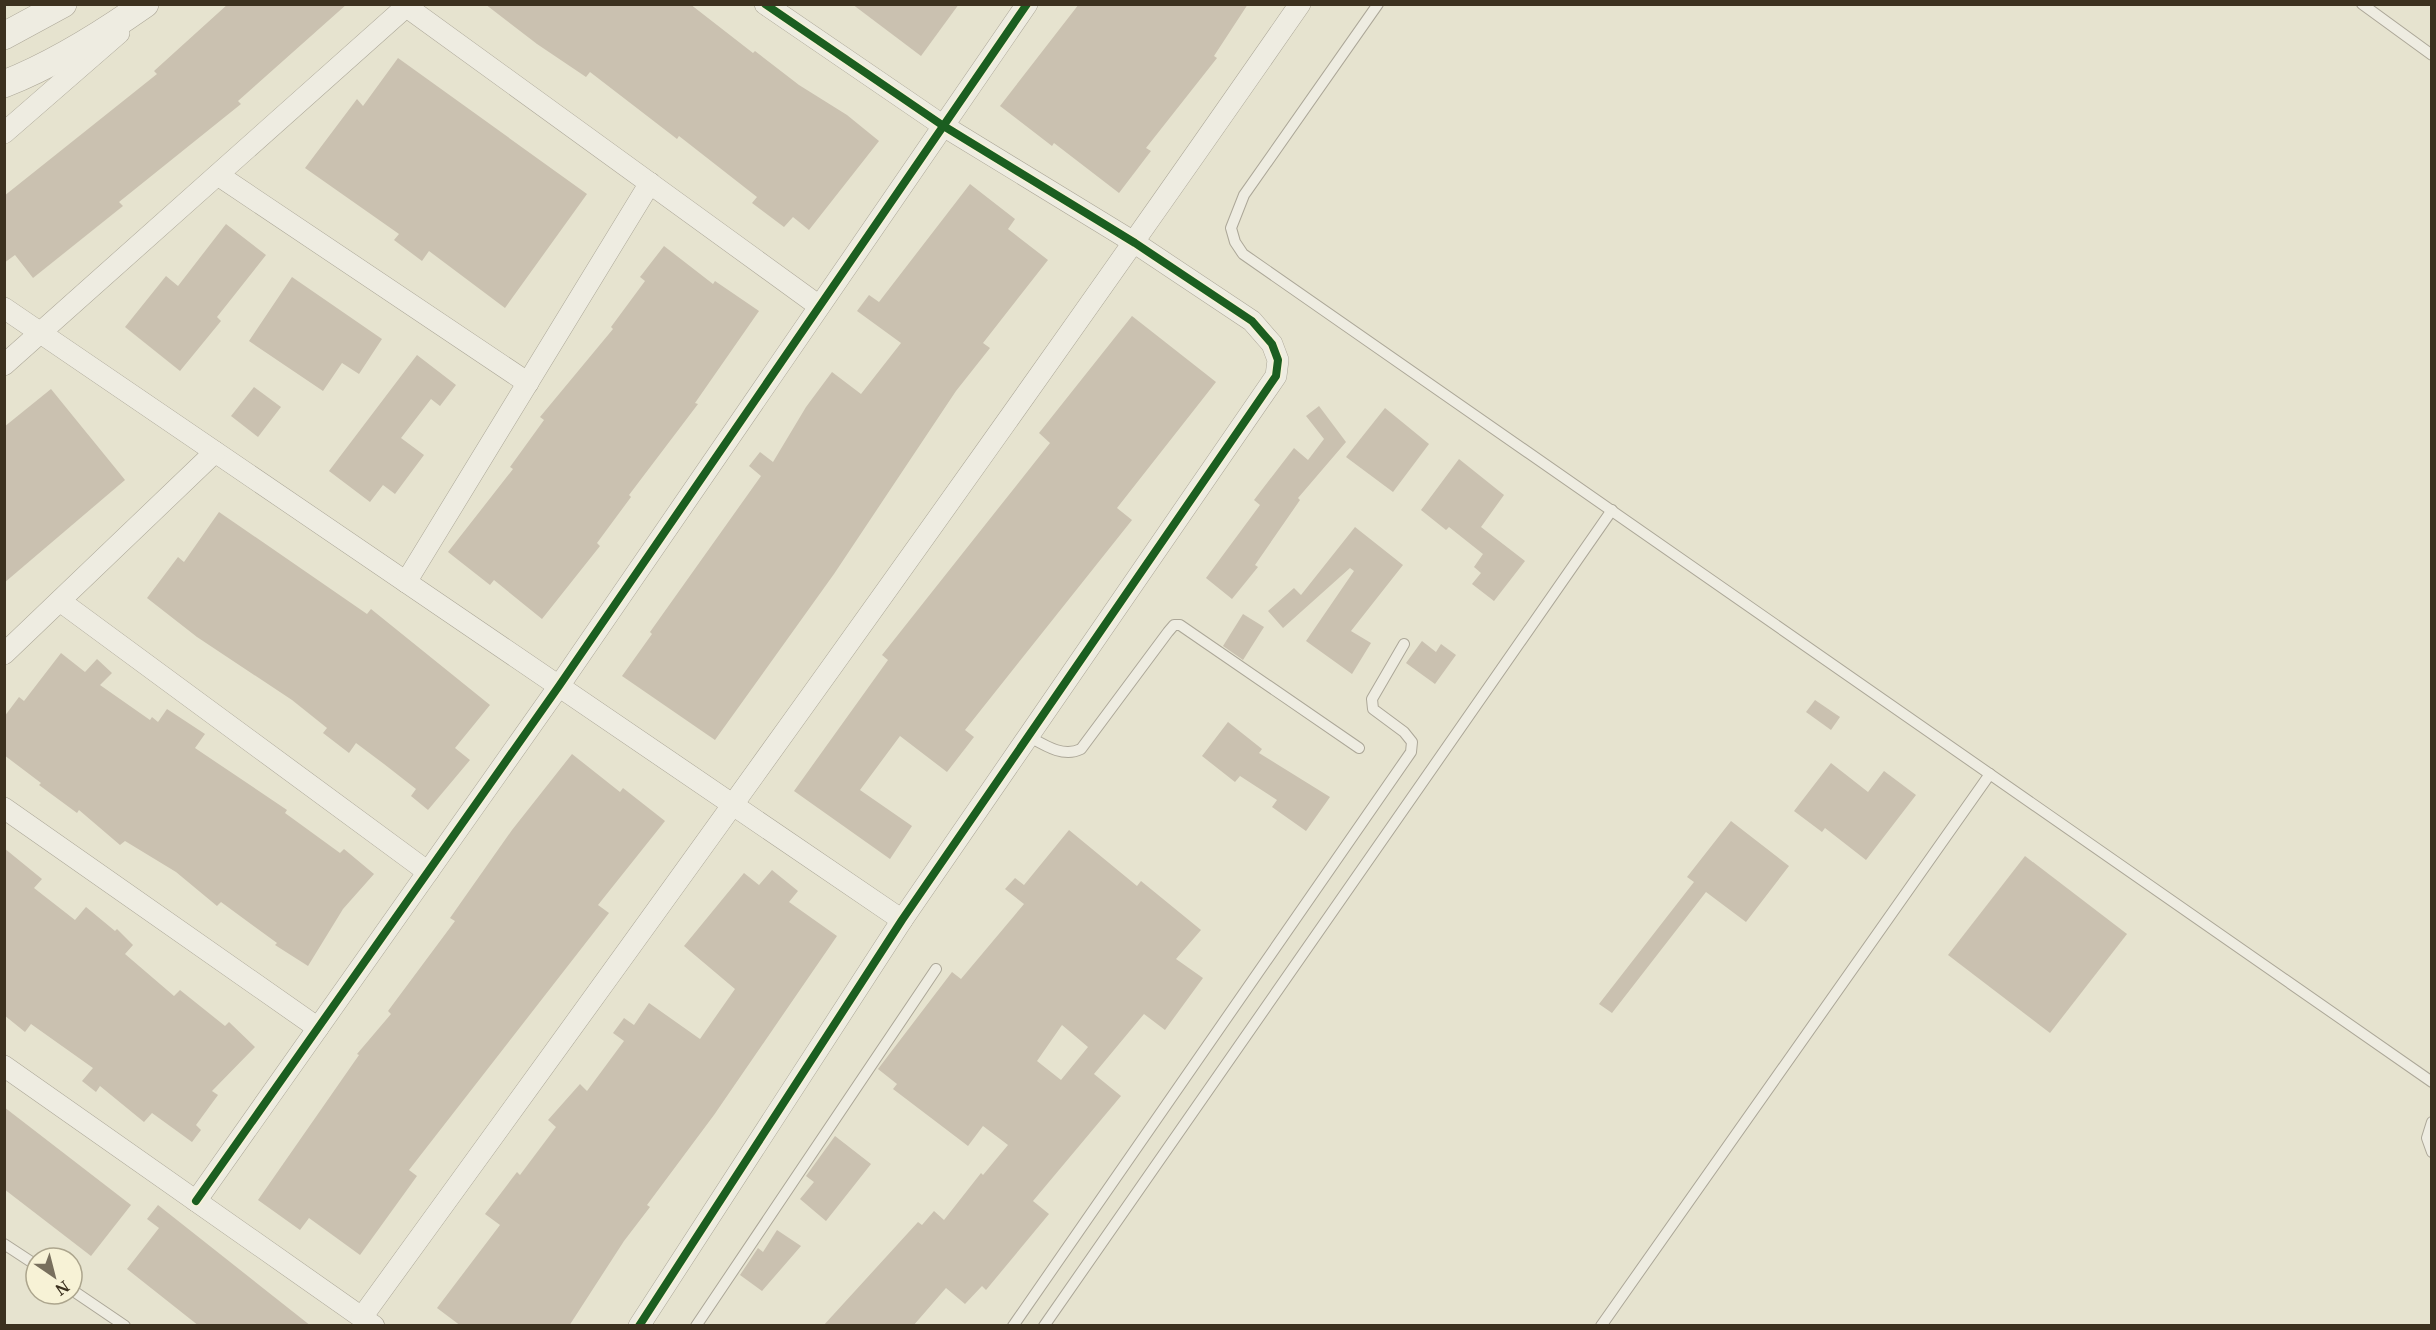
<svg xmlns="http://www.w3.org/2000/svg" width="2436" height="1330" font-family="'Noto Serif',serif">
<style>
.building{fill:#cac1b0;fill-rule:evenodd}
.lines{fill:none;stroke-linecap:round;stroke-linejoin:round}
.service-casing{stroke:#aca798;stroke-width:12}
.minor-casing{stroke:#aca798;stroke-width:22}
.tertiary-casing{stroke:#aca798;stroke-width:28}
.service{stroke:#eeece1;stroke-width:10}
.minor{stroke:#eeece1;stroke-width:21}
.tertiary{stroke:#eeece1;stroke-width:27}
.cycleway-casing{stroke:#f7f2d6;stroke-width:11}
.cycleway{stroke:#1b5e20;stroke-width:8}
</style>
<rect width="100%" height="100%" fill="#e6e3cf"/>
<g class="building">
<polygon points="228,4 347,4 238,101 241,104 119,202 123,206 33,278 15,255 4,263 4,196 157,74 154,71"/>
<polygon points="485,4 690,4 753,53 755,51 799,85 847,115 879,141 809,230 793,217 784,227 752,203 757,197 679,136 677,139 590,72 586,77 537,44"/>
<polygon points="852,4 959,4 921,56"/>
<polygon points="1079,4 1248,4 1214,56 1217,58 1146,148 1151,151 1119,193 1054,143 1052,146 1000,106"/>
<polygon points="398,58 587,194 505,308 429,251 422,261 394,240 399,234 305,168 357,99 363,106"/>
<polygon points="970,184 1015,219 1008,229 1048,260 983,343 990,348 956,391 834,574 715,740 622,676 652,634 650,632 761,476 749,466 760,452 773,462 806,407 832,372 861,394 901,343 857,311 869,295 879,302"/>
<polygon points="226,224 266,255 217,317 221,321 180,371 125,327 166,276 178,286"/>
<polygon points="664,246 713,284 715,281 759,311 695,403 698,404 629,495 631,497 597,543 600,546 542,619 494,580 490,585 448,552 513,469 510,467 544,420 540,417 613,329 611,327 645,281 640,277"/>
<polygon points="292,277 382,339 359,374 342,363 323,391 249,341"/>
<polygon points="1132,316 1216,382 1117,508 1132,520 965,730 974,737 947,772 900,736 860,790 912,826 890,859 794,791 888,660 882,655 1050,443 1039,433"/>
<polygon points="417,355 456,385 440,406 431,399 401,438 424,455 395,494 383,485 370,502 329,471"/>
<polygon points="254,387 281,407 258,437 231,416"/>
<polygon points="51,389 125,480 4,583 4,427"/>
<polygon points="1319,406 1346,442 1298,498 1300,500 1255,565 1258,567 1232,599 1206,578 1260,505 1254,500 1294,448 1308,460 1324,439 1306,416"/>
<polygon points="1385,408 1429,444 1393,492 1346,457"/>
<polygon points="1459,459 1504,495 1481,527 1525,561 1494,601 1472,584 1481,573 1474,567 1483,554 1449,527 1446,530 1421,510"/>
<polygon points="219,512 367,614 371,609 490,705 455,748 470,760 428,810 411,796 416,789 384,764 356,743 349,753 323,733 327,728 292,700 197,637 147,598 178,557 184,562"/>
<polygon points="1355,527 1403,565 1351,631 1371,643 1352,674 1306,641 1354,571 1350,568 1283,628 1268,611 1294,588 1301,595"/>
<polygon points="1243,614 1264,627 1243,660 1223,646"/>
<polygon points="1422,641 1436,652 1441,644 1456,655 1435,684 1406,663"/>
<polygon points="61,653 85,672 97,659 112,673 100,685 150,720 152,717 158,722 167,709 205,734 195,748 287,810 285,813 340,853 344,849 374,874 343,909 308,966 275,945 277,943 221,902 217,906 176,872 125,841 120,845 79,810 77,813 39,785 41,783 4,755 4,717 19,697 24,701"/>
<polygon points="1815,700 1840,717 1831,730 1806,712"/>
<polygon points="1228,722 1262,749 1259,753 1330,797 1306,831 1272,807 1277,800 1240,776 1235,782 1202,756"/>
<polygon points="572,754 620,792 623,788 665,821 598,905 609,913 409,1170 417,1176 360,1255 309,1218 300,1230 258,1200 359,1055 357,1054 391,1014 388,1011 455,921 450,918 512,830"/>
<polygon points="1831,763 1868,792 1884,771 1916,795 1866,860 1825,828 1822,832 1794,811"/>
<polygon points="1731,821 1789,866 1746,922 1706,892 1612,1013 1599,1004 1694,882 1687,877"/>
<path d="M1069,830l68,56 4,-5 60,49 -25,29 27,19 -38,52 -21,-16 -50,60 27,22 -88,105 16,13 -63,76 -4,-4 -17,18 -19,-16 -33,38h-90l95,-104 4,3 12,-14 10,9 37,-47 2,2 25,-30 -25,-19 -15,20 -75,-57 4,-5 -19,-15 74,-97 9,7 63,-75 -19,-15 10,-11 9,7zM1062,1025l26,22 -27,33 -24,-19z"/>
<polygon points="4,848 42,879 34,888 75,920 86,907 115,931 117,929 133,945 125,954 174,996 180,990 225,1026 229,1022 255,1047 212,1091 218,1095 196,1125 201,1130 192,1142 152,1113 144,1122 100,1086 96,1092 82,1081 93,1068 31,1024 25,1032 4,1015"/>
<polygon points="2025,856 2127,934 2050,1033 1948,955"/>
<polygon points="772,870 798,891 789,902 837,936 714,1115 647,1205 650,1207 624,1241 569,1326 461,1326 437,1308 500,1225 485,1214 517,1172 520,1175 556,1127 548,1120 580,1084 587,1091 624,1041 613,1033 624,1018 634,1025 649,1003 700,1039 735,989 684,946 744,873 759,885"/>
<polygon points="4,1107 131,1205 91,1256 4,1189"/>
<polygon points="835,1136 871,1164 826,1221 800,1199 814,1182 806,1176"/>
<polygon points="158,1205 311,1326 199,1326 127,1269 159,1228 147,1219"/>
<polygon points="777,1230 801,1246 762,1291 740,1275 758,1248 763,1252"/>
</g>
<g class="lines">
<g class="service-casing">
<g id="service">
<polyline points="1378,4 1244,195 1231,228 1235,242 1243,254 2432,1082"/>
<polyline points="2362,4 2432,55"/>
<path d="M1028,736c16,9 35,22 53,13l87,-117 6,-7h6l179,123"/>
<polyline points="2432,1122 2427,1138 2432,1152"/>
<polyline points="4,1244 36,1265"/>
<polyline points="72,1290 125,1326"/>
<polyline points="696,1326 936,969"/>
<polyline points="1013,1326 1411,752 1412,742 1404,732 1373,709 1372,699 1404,644"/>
<polyline points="1044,1326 1612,510"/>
<polyline points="1601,1326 1990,774"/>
</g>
</g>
<g class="minor-casing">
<g id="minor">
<polyline points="407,7 819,306"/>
<polyline points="4,133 119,33"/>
<polyline points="218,175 528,383"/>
<polyline points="4,308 902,920"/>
<polyline points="4,365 409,4"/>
<polyline points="406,582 650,183"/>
<polyline points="60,601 428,872"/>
<polyline points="4,654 215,452"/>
<polyline points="4,808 318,1028"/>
<polyline points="4,1066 374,1326"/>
<polyline points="196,1201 559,686 1027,4"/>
<path d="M362,1317c316,-435 631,-871 938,-1313"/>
<polyline points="639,1326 902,920 1276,376 1278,360 1272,344 1252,321 1135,243 942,125 765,4"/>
</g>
</g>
<g class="tertiary-casing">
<g id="tertiary">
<polyline points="4,36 63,4"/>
<path d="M4,84c51,-20 97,-49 141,-80"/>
</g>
</g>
<use href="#service" class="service"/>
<use href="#minor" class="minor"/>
<use href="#tertiary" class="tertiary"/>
<g class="cycleway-casing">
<g id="cycleway">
<polyline points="196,1201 559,686 1027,4"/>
<polyline points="639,1326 902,920 1276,376 1278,360 1272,344 1252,321 1135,243 942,125 765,4"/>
</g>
</g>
<use href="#cycleway" class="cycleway"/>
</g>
<rect width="2436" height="1330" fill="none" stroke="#3c311f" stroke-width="12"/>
<g transform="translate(54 1276) rotate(145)"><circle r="28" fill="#f7f2d6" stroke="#aca58d" stroke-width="1.5"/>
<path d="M0-4.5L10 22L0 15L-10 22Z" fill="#786f5d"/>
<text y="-9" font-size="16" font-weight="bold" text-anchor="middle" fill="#3c311f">N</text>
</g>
</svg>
